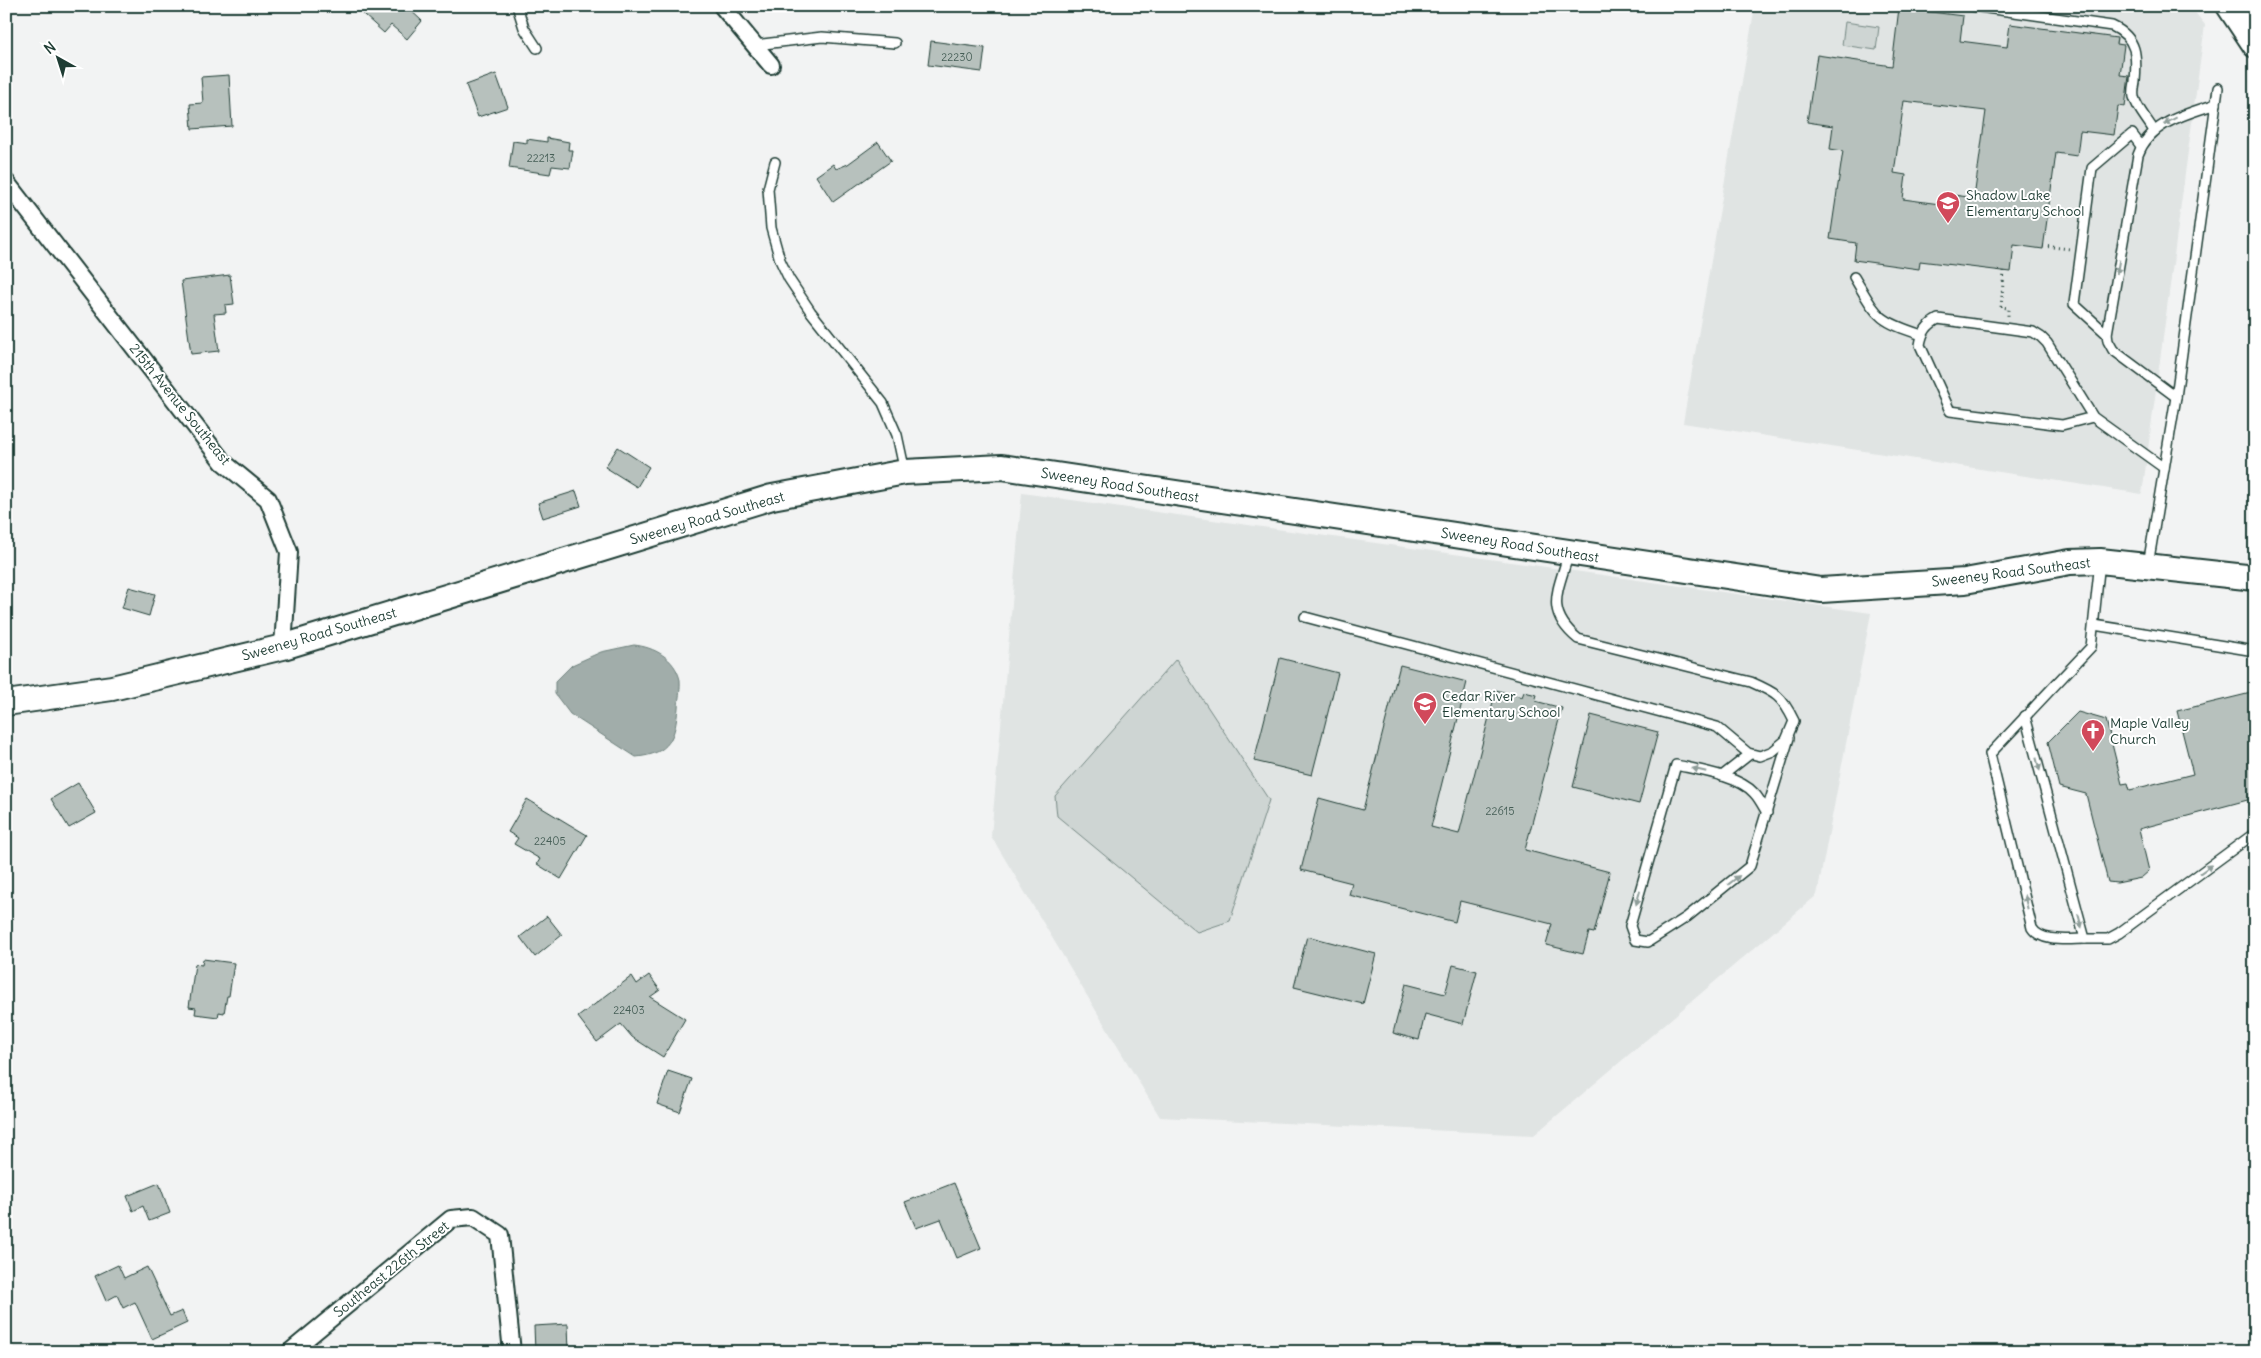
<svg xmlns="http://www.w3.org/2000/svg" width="2261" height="1358" font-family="Delius,sans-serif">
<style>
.built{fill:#e0e4e3}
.green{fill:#ced5d3;stroke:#768984}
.water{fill:#a1adaa;stroke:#6d807b}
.building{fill:#b7c1bd;stroke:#1f3d34;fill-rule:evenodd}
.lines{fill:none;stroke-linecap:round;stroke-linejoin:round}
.lane-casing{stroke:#1f3d34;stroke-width:12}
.street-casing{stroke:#1f3d34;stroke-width:20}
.secondary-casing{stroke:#1f3d34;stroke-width:28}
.path{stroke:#1f3d34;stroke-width:3;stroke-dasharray:1 4;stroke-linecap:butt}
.lane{stroke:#fff;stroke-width:9}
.street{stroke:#fff;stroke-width:16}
.secondary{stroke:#fff;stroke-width:24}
.oneway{fill:#8f9e9a}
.labels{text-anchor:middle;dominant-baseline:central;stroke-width:4;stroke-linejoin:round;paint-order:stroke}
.number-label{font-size:11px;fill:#455e56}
.poi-label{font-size:14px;fill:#1f3d34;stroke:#fff;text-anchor:start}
.street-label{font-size:14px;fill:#1f3d34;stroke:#fff}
</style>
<rect width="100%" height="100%" fill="#f2f3f3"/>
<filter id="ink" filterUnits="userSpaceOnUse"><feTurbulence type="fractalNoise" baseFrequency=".02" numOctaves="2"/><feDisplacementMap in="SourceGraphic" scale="10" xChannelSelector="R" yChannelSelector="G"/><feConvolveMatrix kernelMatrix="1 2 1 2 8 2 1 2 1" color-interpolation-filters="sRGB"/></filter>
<g filter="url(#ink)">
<g class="built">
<polygon points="1755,6 2190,6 2205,25 2142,494 1683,423"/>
<polygon points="1022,493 1871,613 1817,895 1534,1135 1160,1117 991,836"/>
</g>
<g class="green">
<polygon points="1845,22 1879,27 1876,50 1842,45"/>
<polygon points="1176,659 1269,800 1230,921 1197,932 1057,816 1055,796"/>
</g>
<path class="water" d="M634,645c20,2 41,13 46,35 1,8 -2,20 -2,28 -3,30 -8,46 -42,49l-66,-43 -15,-20v-12l17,-17 29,-13z"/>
<g class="building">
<polygon points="354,6 406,6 422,21 407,39 391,25 384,33"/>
<path d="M1899,8l64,8 -3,25 47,6 3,-23 107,14 -1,6 8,1 -4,30 9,1 -4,31 -7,-1 -4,29 -34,-4 -3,25 -21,-3 -13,96 -29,-4 -3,27 -91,-11 -1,8 -65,-9 2,-17 -26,-4 13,-88 -13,-2 3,-23 -26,-4 10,-67 75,11zM1904,101l82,10 -12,87 -26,-4 -1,11 -44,-6 3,-24 -12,-2z"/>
<polygon points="931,41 985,48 982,72 928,65"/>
<polygon points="496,74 508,107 478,117 466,85"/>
<polygon points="229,75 232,126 192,129 190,104 203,103 201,77"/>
<polygon points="547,138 569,142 568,150 573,150 570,168 552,166 550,174 509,168 513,141 527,143 527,139 547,142"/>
<polygon points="878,142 891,161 833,202 816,176 833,164 836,169 848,164"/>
<polygon points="230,275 234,304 225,305 226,313 214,314 219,351 191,354 181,281"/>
<polygon points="618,447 649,467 637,487 605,467"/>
<polygon points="576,491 581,506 543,518 538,503"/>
<polygon points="129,587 155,594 149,616 122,608"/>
<polygon points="1280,658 1338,673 1312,775 1254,761"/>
<polygon points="1400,665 1467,682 1431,827 1459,834 1496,690 1522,697 1524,692 1537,695 1535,701 1562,708 1525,850 1610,872 1594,933 1589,932 1583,954 1546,945 1552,924 1460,901 1455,922 1349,895 1352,883 1301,870 1319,798 1363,810"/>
<polygon points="2255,692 2255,798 2139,829 2149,871 2141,878 2117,883 2108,882 2086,794 2059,787 2048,742 2078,712 2106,720 2122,784 2128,783 2130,790 2193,774 2177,711"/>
<polygon points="1591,715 1658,732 1639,804 1573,787"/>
<polygon points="78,783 96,813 69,828 51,799"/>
<polygon points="527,799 587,835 561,879 537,864 540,859 514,844 518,838 508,832"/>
<polygon points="547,916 562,935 535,957 520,937"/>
<polygon points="1307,936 1376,954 1363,1004 1294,987"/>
<polygon points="203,959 234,963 229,996 227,996 224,1013 219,1012 218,1017 195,1014 196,1008 189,1007 195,964 202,965"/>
<polygon points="1453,965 1477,971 1463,1024 1425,1014 1419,1040 1393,1033 1406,984 1445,994"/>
<polygon points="649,975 660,990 650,997 685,1019 663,1057 632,1037 621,1024 597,1042 578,1017 632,976 637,984"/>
<polygon points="668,1071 692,1079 680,1112 657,1104"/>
<polygon points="159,1183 170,1213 149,1221 143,1206 133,1211 127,1196"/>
<polygon points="954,1183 981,1248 957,1258 941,1219 916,1228 905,1202"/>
<polygon points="118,1265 124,1278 147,1267 170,1316 182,1311 187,1323 152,1339 135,1302 123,1308 117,1295 106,1301 95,1276"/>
<polygon points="568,1324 569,1352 535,1352 534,1326"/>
</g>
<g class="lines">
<g class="lane-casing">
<g id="lane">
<polyline points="517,6 524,28 537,48"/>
<path d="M1972,6l140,20c26,12 25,31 23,56 -1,5 -2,10 -1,15 3,12 14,23 20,34"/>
<polyline points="755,45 822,37 895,43"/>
<polyline points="775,162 768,189 771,228 780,260 789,279 811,312 883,403 897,435 905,472"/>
<path d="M1854,277c24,40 22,43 68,58"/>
<polyline points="2107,334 2074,304 2092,168 2132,134 2141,146"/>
<path d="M2176,397l-63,-47 -5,-9 -1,-7 31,-179c12,-33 48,-41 78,-51"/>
<path d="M2093,417l-31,8 -112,-14 -30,-66c2,-13 7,-20 18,-26l95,13 8,5 6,6 46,74 71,51"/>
<polyline points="2148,565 2176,397 2218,88"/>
<path d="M1305,617l412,110 31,26 12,3 13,-5 13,-11 8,-19c-12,-25 -18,-28 -43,-39l-173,-43c-35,-29 -19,-49 -9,-87"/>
<polyline points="2094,625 2255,651"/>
<polyline points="2025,716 2085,939 2108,939 2119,933 2255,833"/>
<polyline points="1722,776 1750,754"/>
<path d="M1767,813c-4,-7 -8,-15 -13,-20 -15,-17 -56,-23 -78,-28l-46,161 5,14 13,2 39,-25 63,-51 39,-128"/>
<path d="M2085,939c-16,0 -44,4 -53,-11l-42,-174 101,-107 9,-86"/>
</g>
</g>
<g class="street-casing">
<g id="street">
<polyline points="722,6 771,65"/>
<polyline points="6,182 223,462 268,499 289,552 283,647"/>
<polyline points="290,1352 451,1219 473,1217 500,1235 512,1352"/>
</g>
</g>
<g class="secondary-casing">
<g id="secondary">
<polyline points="2229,6 2255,45"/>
<polyline points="6,703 112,688 283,647 772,497 905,472 1002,467 1821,590 1965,581 2070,562 2100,561 2255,578"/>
</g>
</g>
<g class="path">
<polyline points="2048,212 2075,215"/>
<polyline points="2043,246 2070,249"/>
<polyline points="2004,271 2001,307 2008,308 2008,317"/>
</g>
<use href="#lane" class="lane"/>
<use href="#street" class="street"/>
<use href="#secondary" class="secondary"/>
</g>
<defs><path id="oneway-solid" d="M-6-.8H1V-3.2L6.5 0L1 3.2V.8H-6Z" transform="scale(1.25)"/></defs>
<g class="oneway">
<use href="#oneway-solid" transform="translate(2170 121) rotate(152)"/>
<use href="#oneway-solid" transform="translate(2118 267) rotate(100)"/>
<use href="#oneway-solid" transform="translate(2038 764) rotate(75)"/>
<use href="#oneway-solid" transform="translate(1699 770) rotate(-166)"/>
<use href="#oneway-solid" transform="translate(2206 869) rotate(-36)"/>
<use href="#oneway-solid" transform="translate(1734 880) rotate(-38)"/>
<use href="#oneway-solid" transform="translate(1638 898) rotate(106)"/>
<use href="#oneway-solid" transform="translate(2026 902) rotate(-103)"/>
<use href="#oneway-solid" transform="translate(2080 921) rotate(75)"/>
</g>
</g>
<defs>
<g id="school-pin" transform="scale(1.25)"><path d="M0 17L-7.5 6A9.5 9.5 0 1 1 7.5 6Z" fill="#d1495b" stroke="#fff"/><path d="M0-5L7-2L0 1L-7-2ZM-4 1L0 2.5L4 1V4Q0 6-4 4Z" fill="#fff"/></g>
<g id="church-pin" transform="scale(1.25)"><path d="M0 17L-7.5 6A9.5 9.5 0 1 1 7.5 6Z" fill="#d1495b" stroke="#fff"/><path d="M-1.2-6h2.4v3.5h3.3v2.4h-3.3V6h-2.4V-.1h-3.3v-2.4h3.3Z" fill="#fff"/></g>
</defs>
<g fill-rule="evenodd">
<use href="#school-pin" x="1948" y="203"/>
<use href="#school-pin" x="1425" y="704"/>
<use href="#church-pin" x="2093" y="731"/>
</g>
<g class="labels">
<g class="number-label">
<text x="957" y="57">22230</text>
<text x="541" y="158">22213</text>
<text x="1500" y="811">22615</text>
<text x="550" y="841">22405</text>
<text x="629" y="1010">22403</text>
</g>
<g class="poi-label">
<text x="1966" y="195">Shadow Lake<tspan x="1966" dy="16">Elementary School</tspan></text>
<text x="1442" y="696">Cedar River<tspan x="1442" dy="16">Elementary School</tspan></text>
<text x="2110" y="723">Maple Valley<tspan x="2110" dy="16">Church</tspan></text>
</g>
<g class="street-label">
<text transform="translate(180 404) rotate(51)">215th Avenue Southeast</text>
<text transform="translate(1120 485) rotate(9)">Sweeney Road Southeast</text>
<text transform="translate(707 518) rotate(-16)">Sweeney Road Southeast</text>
<text transform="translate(1520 545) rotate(9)">Sweeney Road Southeast</text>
<text transform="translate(2011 572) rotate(-7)">Sweeney Road Southeast</text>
<text transform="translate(319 634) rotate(-16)">Sweeney Road Southeast</text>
<text transform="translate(391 1269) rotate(-39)">Southeast 226th Street</text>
</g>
</g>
<rect width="2261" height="1358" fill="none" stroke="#fff" stroke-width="25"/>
<rect x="12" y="12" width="2236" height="1333" fill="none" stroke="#1f3d34" stroke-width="2" filter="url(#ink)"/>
<g transform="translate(58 58) rotate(321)" stroke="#ffffff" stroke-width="4" paint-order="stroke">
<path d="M0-4L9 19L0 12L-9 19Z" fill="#1f3d34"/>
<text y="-8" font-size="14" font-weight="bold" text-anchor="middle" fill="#1f3d34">N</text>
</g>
</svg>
